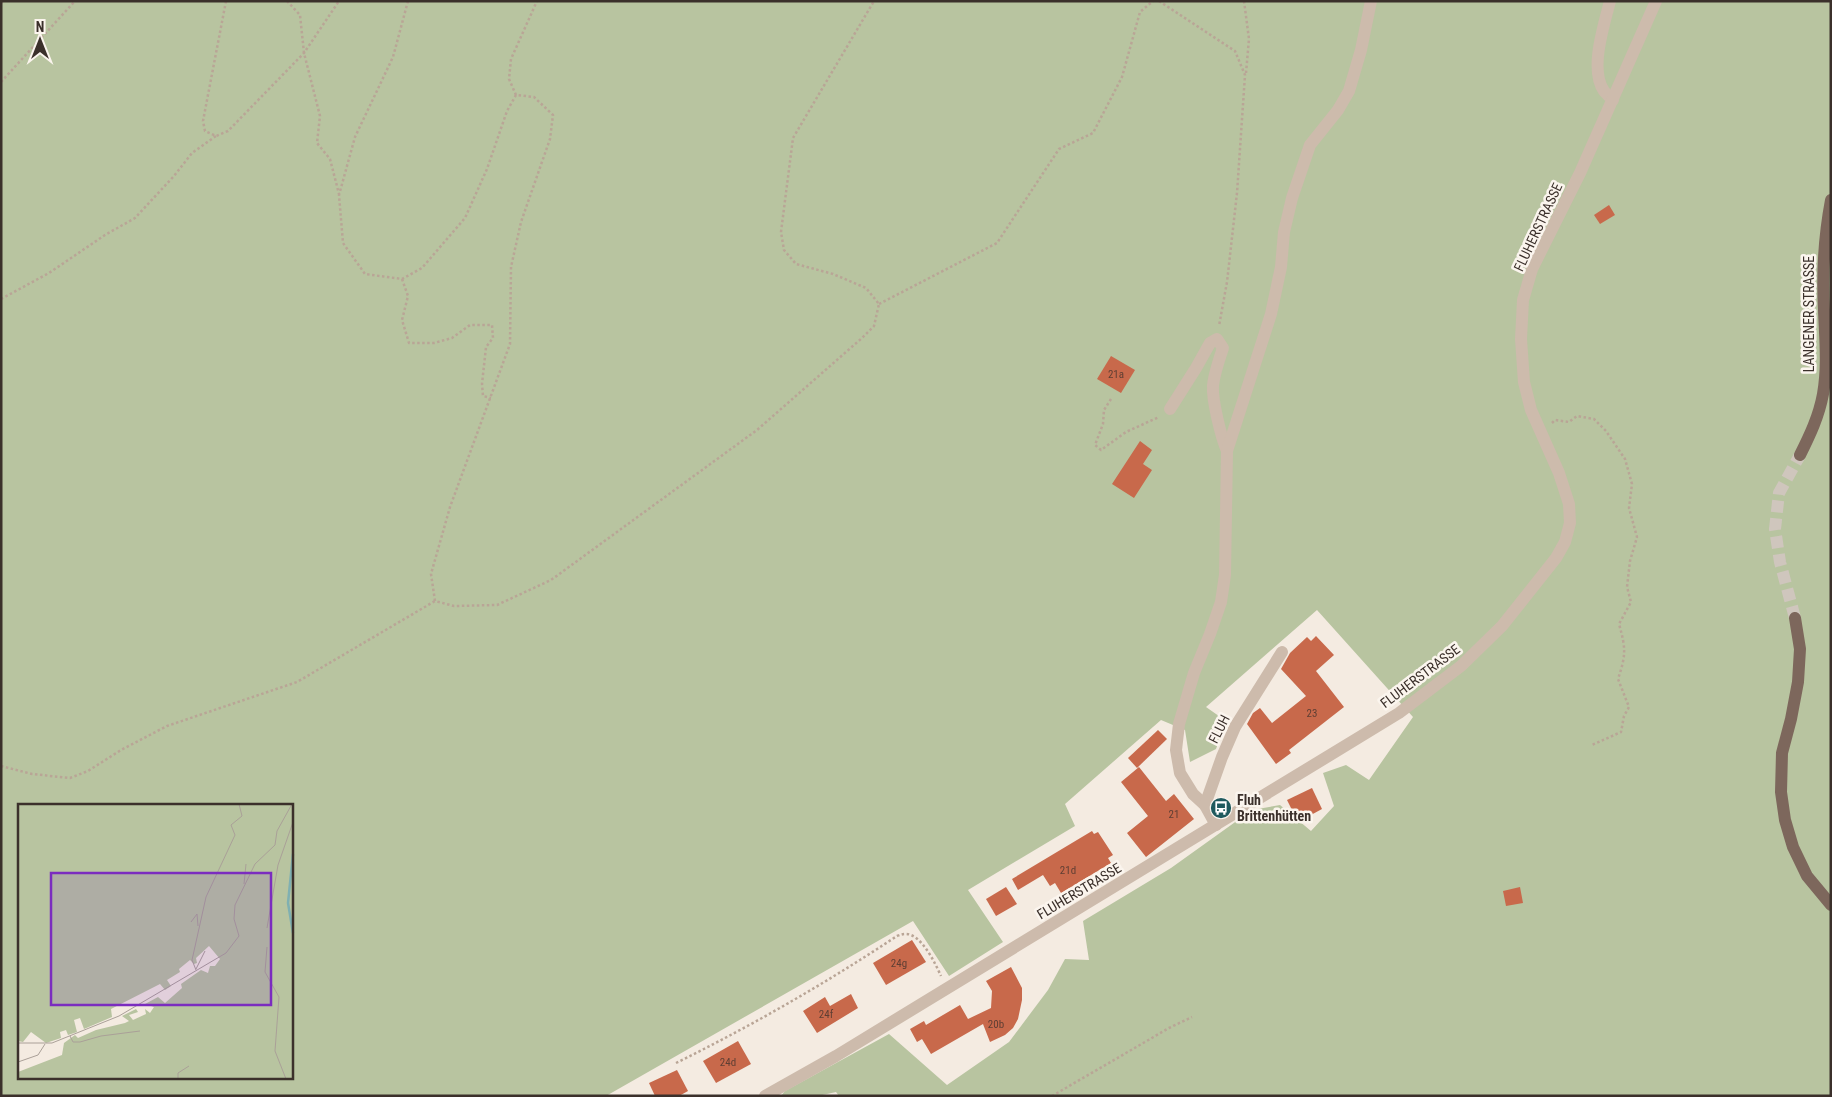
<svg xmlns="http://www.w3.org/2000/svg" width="1832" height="1097" font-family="'Roboto Condensed',sans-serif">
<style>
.green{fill:#b8c4a0;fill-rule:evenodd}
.building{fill:#c8694b}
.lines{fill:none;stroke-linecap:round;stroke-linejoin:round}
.major-tunnel{stroke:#cfc6bd;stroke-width:12;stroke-dasharray:12 6;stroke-linecap:butt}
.path{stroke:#b9a596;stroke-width:2.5;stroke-dasharray:2.5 2.5;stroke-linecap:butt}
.minor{stroke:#cdbbac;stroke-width:12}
.major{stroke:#7d675c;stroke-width:12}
.labels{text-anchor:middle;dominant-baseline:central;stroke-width:5;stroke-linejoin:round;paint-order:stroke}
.number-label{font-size:11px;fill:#5e3e33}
.street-label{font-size:14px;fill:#3b302b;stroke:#fbf5ee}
.poi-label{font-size:14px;font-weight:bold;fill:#3b302b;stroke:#fbf5ee;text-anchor:start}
.inset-river{fill:none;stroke:#7fb0b2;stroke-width:2.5}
.inset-road{fill:none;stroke:#aaa098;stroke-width:1}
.view{fill:#7b2cbf;fill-opacity:0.15;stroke:#7b2cbf;stroke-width:2.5}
.inset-edge{fill:none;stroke:#3b302b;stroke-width:2.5}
</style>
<rect width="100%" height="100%" fill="#f4ebe1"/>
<path class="green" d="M1,1h1830v1095h-992l-3,-4 -18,4h-37l4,-5 104,-57 58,51 62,-43 39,-52 17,-31 24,1 -6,-39 88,-53 81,-58 28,-5 31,26 23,-25 -11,-33 23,-8 23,15 44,-63 -96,-107 -111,97 20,14 -10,28 -26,13 -5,-32 -24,-10 -96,84 10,22 -107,64 35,52 -54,34 -36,-55 -307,175h-605zM19,806h272v272h-272z"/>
<g class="building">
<polygon points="1609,205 1615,215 1600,224 1594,215"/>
<polygon points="1111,356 1135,370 1121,393 1097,379"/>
<polygon points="1140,441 1152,450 1143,464 1152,470 1134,498 1112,484"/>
<polygon points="1316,636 1334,655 1316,671 1344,707 1289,750 1291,753 1276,764 1247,724 1253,713 1260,708 1272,723 1306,696 1281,669 1290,653 1307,637 1311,641"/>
<polygon points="1158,730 1167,739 1137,768 1128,758"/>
<polygon points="1139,767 1166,801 1174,794 1194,819 1146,857 1127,833 1148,816 1121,782"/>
<polygon points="1312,788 1322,809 1298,822 1287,800"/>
<polygon points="1092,831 1094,834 1098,832 1113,855 1108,858 1111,863 1061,893 1055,883 1050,886 1043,875 1018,890 1012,879"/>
<polygon points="1006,887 1017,904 996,916 986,899"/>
<polygon points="1520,887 1523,903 1506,906 1503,891"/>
<polygon points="912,940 926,962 886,985 873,963"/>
<polygon points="1011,967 1022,988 1022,1000 1018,1019 1013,1028 1005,1035 990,1042 983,1024 931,1054 922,1039 917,1042 910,1029 924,1021 926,1025 960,1005 968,1019 991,1008 992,991 986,981"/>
<polygon points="851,994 858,1008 817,1033 803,1011 825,997 830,1006"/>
<polygon points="738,1041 751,1064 716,1083 703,1061"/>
<polygon points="677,1070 688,1091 679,1096 655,1096 649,1083"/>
</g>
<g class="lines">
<polyline class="major-tunnel" points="1795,618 1780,562 1775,529 1779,493 1800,455"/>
<g class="path">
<polyline points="226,1 203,121 205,131 216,136 228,131 304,53 339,1"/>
<polyline points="287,1 300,15 304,53 320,116 317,143 330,159 339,194"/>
<polyline points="408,1 393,57 355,137 339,195 343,243 365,274 402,279 422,268 465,218 487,169 507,111 516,95 534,97 553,115 550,139 521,222 511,267 510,344 450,507 431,574 435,601 454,606 497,605 551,580 757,430 862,338 874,326 879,304 866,288 833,274 796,264 784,250 781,232 793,138 874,1"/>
<polyline points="1159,1 1235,51 1245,75 1237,193 1227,282 1219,326"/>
<polyline points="1244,1 1249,39 1246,73"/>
<polyline points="1,3 3,1"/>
<polyline points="1,82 75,1"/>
<polyline points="516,95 509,79 511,59 537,1"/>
<polyline points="402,279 408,296 402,320 409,343 434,343 452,338 470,325 492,325 493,338 486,347 482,384 483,396 491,398"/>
<polyline points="1,299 49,273 105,235 135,218 174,176 192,153 216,136"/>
<polyline points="879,304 997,243 1059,149 1093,133 1122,77 1140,12 1153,1"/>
<polyline points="1111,399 1104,410 1103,424 1095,445 1101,450 1126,432 1159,417"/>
<path d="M1552,423l3,-3 14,2 8,-6 17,3 12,12 19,28 7,25 -3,24 8,29 -7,24 -3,26 4,15 -12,22c7,25 7,31 -1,55l11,28 -5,9 -3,16 -29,13"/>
<polyline points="1,766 32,774 70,778 88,771 121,750 167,726 297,682 435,601"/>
<path d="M676,1063c77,-38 150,-80 221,-127 3,-1 5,-2 8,-2 16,-1 30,29 36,42"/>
<polyline points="1052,1096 1169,1028 1192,1017"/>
</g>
<g class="minor">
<path d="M1610,1c-6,24 -21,69 -6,90 2,3 6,6 9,9"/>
<path d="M1170,409l26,-41 14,-25 7,-4 6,9c-4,12 -9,26 -10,38 -1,14 8,51 14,65"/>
<polyline points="1205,805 1193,794 1180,773 1176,750 1179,724 1194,673 1210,634 1221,602 1225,575 1227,451 1271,314 1281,267 1284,232 1292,198 1310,145 1338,110 1349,91 1361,50 1371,1"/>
<polyline points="1216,825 1205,805 1222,757 1235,727 1282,652"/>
<polyline points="765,1096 836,1056 1399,713 1461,666 1502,626 1556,558 1565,542 1570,523 1569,504 1559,473 1531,410 1524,382 1521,339 1523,300 1532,269 1580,173 1656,1"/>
</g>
<g class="major">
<path d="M1800,455c10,-20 19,-39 23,-61 5,-28 2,-56 1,-84 -2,-37 0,-73 7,-110"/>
<polyline points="1795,618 1800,649 1798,682 1791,719 1782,753 1781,792 1785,820 1793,847 1807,876 1831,905"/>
</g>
</g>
<defs>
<g id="bus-disc" transform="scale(1.125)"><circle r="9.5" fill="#1f5a5e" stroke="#fbf5ee"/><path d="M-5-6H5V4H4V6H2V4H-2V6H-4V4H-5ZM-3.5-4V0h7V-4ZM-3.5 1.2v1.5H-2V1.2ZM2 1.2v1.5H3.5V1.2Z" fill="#fff"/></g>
</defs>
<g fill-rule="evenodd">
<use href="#bus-disc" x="1221" y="808"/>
</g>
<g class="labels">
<g class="number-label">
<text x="1116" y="374">21a</text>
<text x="1312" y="713">23</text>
<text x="1174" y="814">21</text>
<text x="1068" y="870">21d</text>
<text x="899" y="963">24g</text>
<text x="826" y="1014">24f</text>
<text x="996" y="1024">20b</text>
<text x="728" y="1062">24d</text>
</g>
<g class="street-label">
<text transform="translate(1538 227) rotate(-65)">FLUHERSTRASSE</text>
<text transform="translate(1809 314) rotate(-90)">LANGENER STRASSE</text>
<text transform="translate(1420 676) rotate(-37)">FLUHERSTRASSE</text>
<text transform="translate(1219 729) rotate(-63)">FLUH</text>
<text transform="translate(1079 891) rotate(-31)">FLUHERSTRASSE</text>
</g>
<g class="poi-label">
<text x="1237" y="800">Fluh<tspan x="1237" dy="16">Brittenhütten</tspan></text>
</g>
</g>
<g transform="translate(18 804)">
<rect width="275" height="275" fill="#f4ebe1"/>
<path d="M0,0h275v275h-275v-7l44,-17 2,-12 11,-8 3,3 18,-8 29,-7 4,-2 -7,-5 14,-7 2,3 -9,3 4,5 13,-6 -1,-5 5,4 4,-6 -9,-3 13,-7 7,6 17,-15 -1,-4 20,-14 7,3 2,-7h5l5,-7 -11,-13 -13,12 1,5 -3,1 -4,-4 -11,9 1,3 -13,8 4,6 -6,4 -5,-6 -49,25 1,8 -28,12 -4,-11 -6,2 3,12 -9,3 -2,-5 -6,2 1,6 -15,5 -15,-11 -8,10 -5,-1z" fill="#b8c4a0"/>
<path class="inset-river" d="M275,50l-5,49 5,30"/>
<path class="inset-road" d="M226,80l2,-20M173,118l6,-8 1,12M249,124l11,-63 15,-43M249,143l-2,25 14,25 -4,54 11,28M178,165l9,-18M178,166l-4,-10 14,-63 29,-62 -4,-10 11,-9 -3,-12M52,232l3,6h7l21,-6 39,-5M0,239h34l67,-27 107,-63 13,-17 -5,-17 1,-14 20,-41 20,-19 2,-14 15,-27M0,258l20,-7 7,-11M160,275v-6l11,-7"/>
<path class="view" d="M33,69h220v132h-220z"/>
<rect width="275" height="275" class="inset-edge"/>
</g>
<rect width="1832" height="1097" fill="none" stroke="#3b302b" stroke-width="5"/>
<g transform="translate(40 40)" stroke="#fbf5ee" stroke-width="4" paint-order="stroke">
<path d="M0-4L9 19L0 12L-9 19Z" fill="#3b302b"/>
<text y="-8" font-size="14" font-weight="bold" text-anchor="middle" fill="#3b302b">N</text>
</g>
</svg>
